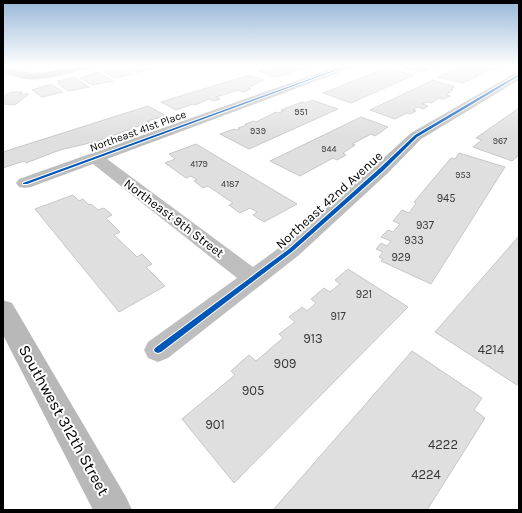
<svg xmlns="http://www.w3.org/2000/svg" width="522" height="513" font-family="Karla,sans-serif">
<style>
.building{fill:#dfdfdf;stroke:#c7c7c7}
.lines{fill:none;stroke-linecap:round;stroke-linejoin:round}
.minor{fill:#bebebe;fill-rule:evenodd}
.secondary{fill:#b8b8b8;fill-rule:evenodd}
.cycleway-casing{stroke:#fff;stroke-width:2}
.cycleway{fill:#0057b8;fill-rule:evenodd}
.labels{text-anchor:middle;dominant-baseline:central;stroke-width:4;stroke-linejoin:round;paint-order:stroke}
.far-number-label{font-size:9px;fill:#383838}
.far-street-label{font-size:11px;fill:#000;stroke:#fff}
.number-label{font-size:11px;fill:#383838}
.street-label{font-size:13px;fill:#000;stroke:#fff}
.near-number-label{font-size:13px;fill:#383838}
.near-street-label{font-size:16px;fill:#000;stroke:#fff}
</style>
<rect width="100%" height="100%" fill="#fff"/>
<g class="building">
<polygon points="132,66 145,66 152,69 136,73 125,67"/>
<polygon points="275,66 309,66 290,73 274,77 258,71"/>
<polygon points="399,66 436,66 422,72"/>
<polygon points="462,66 501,66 503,67 485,71 475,77 477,77 462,83 438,77"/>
<polygon points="119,67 133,74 114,78 104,72"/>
<polygon points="390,69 414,75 351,103 323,93 381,70"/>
<polygon points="97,72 113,81 92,85 80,78"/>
<polygon points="249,75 264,80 248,88 251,89 243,92 239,90 216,97 220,99 213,101 209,99 195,105 193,104 176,110 161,102"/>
<polygon points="74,77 89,87 68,91 57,83 60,83 58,81"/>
<polygon points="433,80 455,87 451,89 453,90 446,95 450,96 444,99 439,98 431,103 427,102 422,104 428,106 423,109 418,107 413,110 416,111 410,114 407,113 395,119 370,110"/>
<polygon points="51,84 63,92 42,97 32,90"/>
<polygon points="10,92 22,92 19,94 29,94 15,105 3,104 3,97"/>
<polygon points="312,100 338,109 249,149 220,134 234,129 236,130 240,129 238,128 247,125 245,124 254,121 256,122 276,112 278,113 284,111 281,110 302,102 305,103"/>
<polygon points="148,106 166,116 147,121 150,122 98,141 60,150 26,163 24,161 3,168 3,152"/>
<polygon points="519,108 519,155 512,161 473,147 482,140 476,138"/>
<polygon points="361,117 388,127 375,136 371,134 352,144 355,145 343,153 346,155 337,160 333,158 300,176 270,161"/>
<polygon points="196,144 297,204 264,222 253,215 257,212 250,208 240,213 229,205 233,203 208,186 203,188 194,181 197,180 191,176 186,178 165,163 175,159 169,154"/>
<polygon points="459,153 505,167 431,284 381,261 383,259 379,257 383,252 376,249 381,243 387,246 391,241 381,237 388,230 393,232 400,224 393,221 402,210 409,213 416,203 414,202 451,158 455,159"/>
<polygon points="73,195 79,201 83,199 89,205 91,204 98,210 104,208 112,215 106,218 120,232 114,235 137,257 142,254 152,264 146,267 165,286 119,312 35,209"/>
<polygon points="519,236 519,382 517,385 435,332"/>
<polygon points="348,269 408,307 234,483 182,419 235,375 231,371 249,355 256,361 283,338 279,334 295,322 289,317 302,307 307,311 316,303 311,299 324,288 330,292 340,284 335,280"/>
<polygon points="412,351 482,398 474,410 485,418 427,510 273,510"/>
</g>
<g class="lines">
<g class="minor">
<path d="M3,66c10,0 19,6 30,7 20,0 39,-9 58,-7l-1,2c-28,7 -61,20 -87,3z"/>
<polygon points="338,66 352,66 351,68 107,159 253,267 283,245 376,165 411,133 515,73 519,72 519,80 421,139 388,173 299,255 168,358 158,362 148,358 144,350 148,342 237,278 93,164 31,187 25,188 19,187 16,183 19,179"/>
</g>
<polygon class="secondary" points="3,300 12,303 126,497 132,510 93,510 3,335"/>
<g class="cycleway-casing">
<g id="cycleway">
<polygon points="345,66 348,66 27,184 23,184 23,183"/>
<polygon points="519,74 519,76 417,137 384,170 293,251 161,352 158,353 155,352 154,350 155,348 289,249 380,168 415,135"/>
</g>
</g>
<use href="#cycleway" class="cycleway"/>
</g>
<linearGradient id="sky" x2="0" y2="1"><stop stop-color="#97b8d8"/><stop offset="0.48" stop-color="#fff"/><stop offset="1" stop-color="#fff" stop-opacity="0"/></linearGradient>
<rect width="522" height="137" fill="url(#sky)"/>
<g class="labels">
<g class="far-number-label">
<text x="301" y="112">951</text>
<text x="258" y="131">939</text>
<text x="500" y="141">967</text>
<text x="329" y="149">944</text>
<text x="199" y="164">4179</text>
<text x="463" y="175">953</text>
<text x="230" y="184">4187</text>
</g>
<g class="far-street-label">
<text transform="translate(138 131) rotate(-20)">Northeast 41st Place</text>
</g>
<g class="number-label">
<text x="446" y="198">945</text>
<text x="425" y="225">937</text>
<text x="414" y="240">933</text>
<text x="401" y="257">929</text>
<text x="364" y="294">921</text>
<text x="338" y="316">917</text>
</g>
<g class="street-label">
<text transform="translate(329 200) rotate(-42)">Northeast 42nd Avenue</text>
<text transform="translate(174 218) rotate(37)">Northeast 9th Street</text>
</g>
<g class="near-number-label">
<text x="313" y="338">913</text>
<text x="491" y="349">4214</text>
<text x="285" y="363">909</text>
<text x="253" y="390">905</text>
<text x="215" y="424">901</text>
<text x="443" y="444">4222</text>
<text x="426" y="474">4224</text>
</g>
<g class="near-street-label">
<text transform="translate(64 420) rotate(61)">Southwest 312th Street</text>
</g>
</g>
<rect width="522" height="513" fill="none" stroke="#000000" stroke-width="8"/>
</svg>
